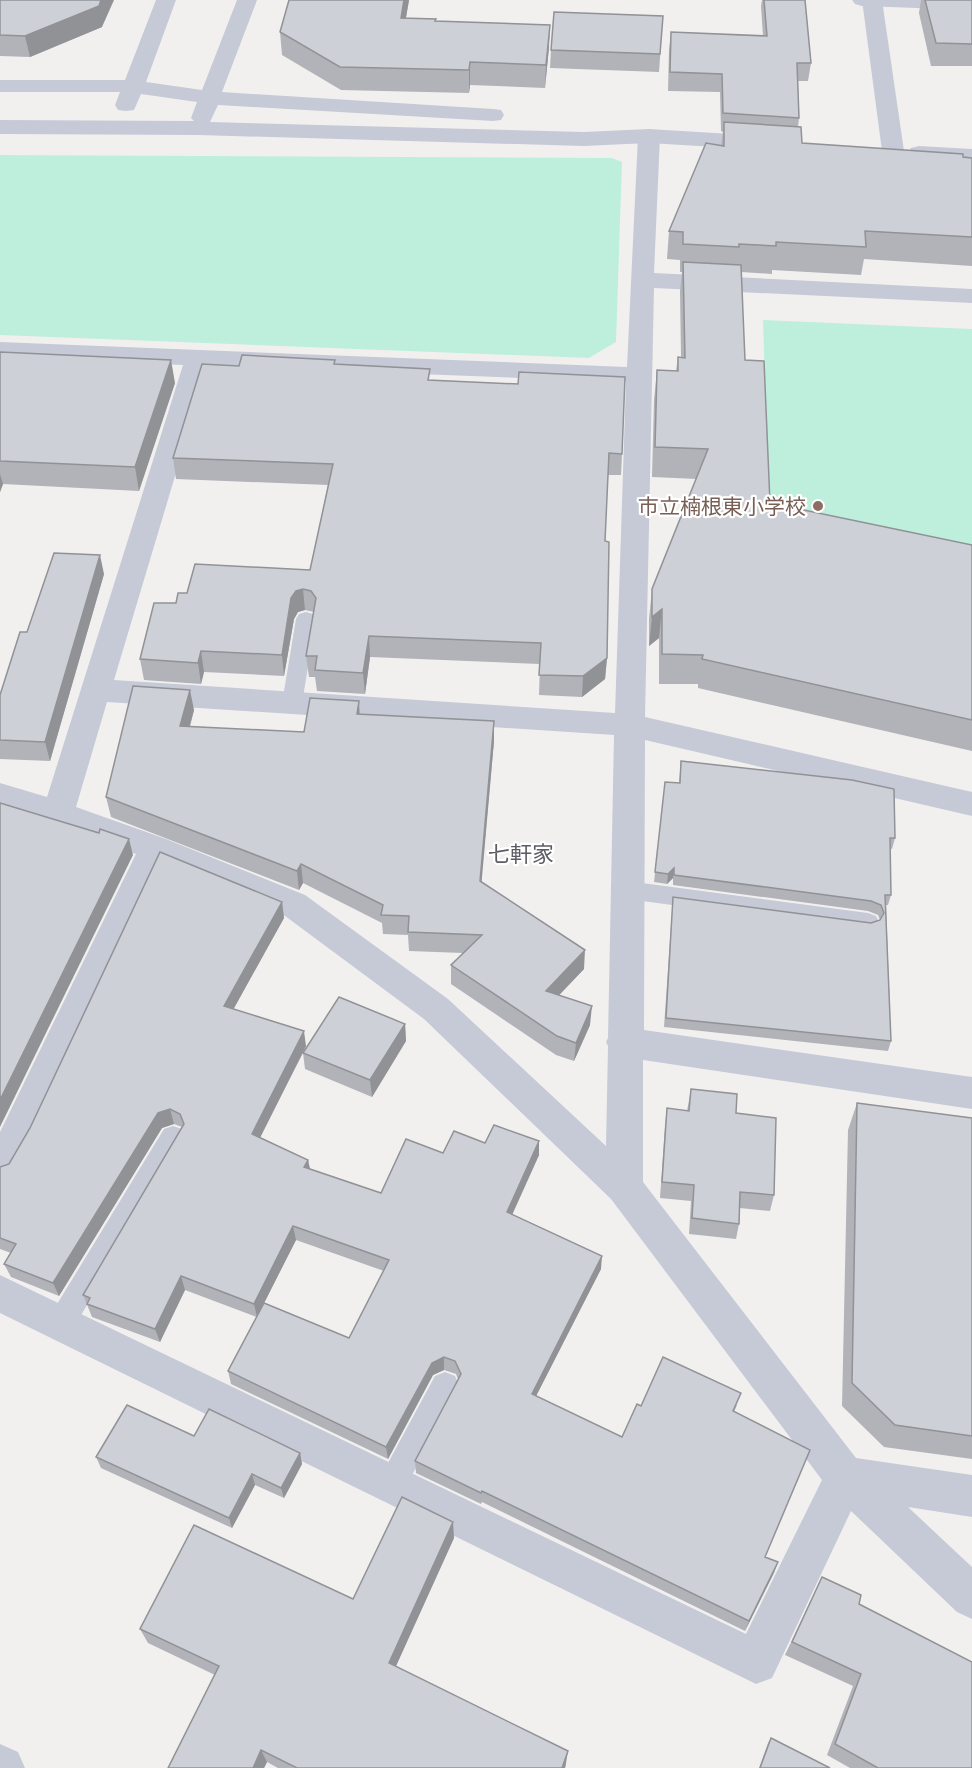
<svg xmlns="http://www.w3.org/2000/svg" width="972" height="1768" font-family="Mulish,'Noto Sans JP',sans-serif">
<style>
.green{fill:#beefdd}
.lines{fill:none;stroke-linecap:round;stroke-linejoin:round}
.service{fill:#c6cad6;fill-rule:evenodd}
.pedestrian{fill:#c6cad6;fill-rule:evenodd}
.minor{fill:#c6cad6;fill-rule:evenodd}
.tertiary{fill:#c6cad6;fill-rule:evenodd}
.wall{fill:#b1b3b9;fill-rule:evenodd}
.shaded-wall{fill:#909296}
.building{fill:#ced0d7;stroke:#909296;stroke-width:1.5}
.education-dot{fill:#8d6e63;stroke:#fff;stroke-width:2}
.labels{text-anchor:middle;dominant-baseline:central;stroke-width:4.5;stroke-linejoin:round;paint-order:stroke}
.education-label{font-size:21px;fill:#785e54;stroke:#fff;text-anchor:end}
.neighbourhood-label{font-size:22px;fill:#5c5d64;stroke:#fff}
</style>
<rect width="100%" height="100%" fill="#f2f0ef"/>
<g class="green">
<polygon points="0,155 612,158 622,162 616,342 589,358 0,335"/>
<polygon points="763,320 972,329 972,556 769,515"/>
</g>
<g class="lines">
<g class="service">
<polygon points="306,612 313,614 316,619 302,703 299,708 292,710 285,708 282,703 296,619 299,614"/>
<polygon points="627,881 868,913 876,916 879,922 876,928 868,931 627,899 619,896 616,890 619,884"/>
<polygon points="173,1126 182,1129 186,1137 182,1145 71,1332 61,1336 51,1332 48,1323 51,1314 164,1129"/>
<polygon points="445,1372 455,1376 459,1385 455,1394 402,1494 392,1498 382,1494 378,1484 382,1474 435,1376"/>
</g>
<polygon class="pedestrian" points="0,1744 18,1752 25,1768 0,1768"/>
<g class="minor">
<polygon points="852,0 972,0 972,10 862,6 855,4"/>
<path d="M649,129l8,2 3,5 -6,137 318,16v14l-318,-15 -9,429 327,75v24l-327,-76 -1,290 328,47v32l-329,-49v122l213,276 116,17v42l-64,-10 64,60v52l-15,-7 -106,-101 -79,167 -16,6 -756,-371v-38l746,359 76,-154 -211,-281 -187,-180 -143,-106 -118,-48 -129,276 -21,36 -13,4v-49l136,-278 -136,-47v-24l47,14 136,-432 -183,-7v-16l627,25 11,-231 3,-5zM208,366l418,16 -11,331 -501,-33zM107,702l507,33 -6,303 -2,4 2,4 -2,100 -158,-147 -143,-104 -139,-56 -90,-32z"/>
</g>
<g class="tertiary">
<polygon points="156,0 176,0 146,82 202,90 237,0 257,0 222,92 493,109 501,110 504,115 501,120 493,121 218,105 210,122 584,132 649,129 766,136 774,138 777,143 774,148 766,150 649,143 584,146 198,135 0,134 0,120 194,121 191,118 197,102 141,94 134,110 126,111 118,110 115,105 120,92 0,92 0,80 125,80"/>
<polygon points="862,0 882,0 904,151 901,156 893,158 885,156 882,151"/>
<polygon points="919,146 972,149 972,163 911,158 908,153 911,148"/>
</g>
</g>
<g class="wall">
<polygon points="0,0 102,27 30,57 0,56"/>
<polygon points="289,0 409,0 406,18 436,21 549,47 545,88 470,85 469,93 341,90 282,55 280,32"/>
<polygon points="762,0 805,0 811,63 808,81 798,81 799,118 798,127 802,143 972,158 972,266 864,259 861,275 772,270 772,274 741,272 745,360 770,503 972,545 972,751 698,688 698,684 659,684 659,638 649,646 649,619 652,589 697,479 652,477 654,400 657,370 676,371 678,357 681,357 680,291 682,272 680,272 680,260 667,259 669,231 721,145 723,132 721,131 720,92 668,91 669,50 671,32 763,36 761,6"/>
<polygon points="921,0 972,0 972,66 931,66 919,13"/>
<polygon points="663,16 659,72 550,68 551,50"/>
<polygon points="0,352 175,383 139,491 3,484 0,492"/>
<polygon points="336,364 430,380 622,454 621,475 608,475 605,541 607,658 605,679 582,697 539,695 540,664 370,657 365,694 317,691 315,677 309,677 306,656 314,612 305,610 298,612 294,619 284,676 204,672 201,684 144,680 140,659 176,603 187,593 310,570 328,485 176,479 173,458 239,366"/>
<polygon points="104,574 50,761 0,759 0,695 27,632"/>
<polygon points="194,710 190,727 304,732 360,714 494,721 494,741 481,882 584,969 559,995 590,1025 574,1061 556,1055 451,984 451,965 463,953 409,951 408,935 383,934 382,923 303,883 299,890 111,817 106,797"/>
<polygon points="681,761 895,838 892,849 890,848 891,895 888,905 886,905 891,1041 888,1051 664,1027 673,897 871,923 880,920 878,915 868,911 673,885 673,878 667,884 654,882 665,782 679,783"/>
<path d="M282,902l2,16 -51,91 73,37 -3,6 102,-28 1,17 -34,56 -67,-28 -2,-16 -43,84 48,23 2,9 71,24 62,-40 42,-10 54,12 -27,60 89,54 -65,127 86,41 19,-31 96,-1 -3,7 31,145 13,5 -33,69 -263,-129 -1,2 -65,-31 -1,-12 43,-82 -2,-5 -12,-4 -11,5 -45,84 -157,-75 -3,-13 29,-54 -72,-27 -25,52 -68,-25 -9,-22 99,-168 -8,-3 -12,4 -103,168 -48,-19 -7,-13 7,-11 -11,-4v-82l9,-3zM296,1240l88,31 -35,67 -91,-23z"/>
<polygon points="691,1089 736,1113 774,1195 770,1211 740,1208 739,1224 736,1239 689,1234 691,1201 660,1198 665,1125 667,1108 687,1111"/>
<polygon points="857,1103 972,1118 972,1459 884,1447 842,1406 848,1130"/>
<polygon points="194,1436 300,1453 302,1464 284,1498 255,1485 232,1528 101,1468 96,1457"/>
<polygon points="454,1538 396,1666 566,1763 565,1768 278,1768 267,1762 264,1768 168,1768 215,1675 148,1643 140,1629 353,1599"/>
<polygon points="822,1577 859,1604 972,1768 850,1768 827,1755 853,1686 785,1655"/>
<polygon points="771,1738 830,1768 759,1768 768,1743"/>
</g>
<g class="shaded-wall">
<polygon points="101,0 114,0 102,27 30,57 25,36"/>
<polygon points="404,0 409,0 402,40 401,18"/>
<polygon points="550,25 549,47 545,88 546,65"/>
<polygon points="470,62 470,85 469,93 469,70"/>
<polygon points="171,360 175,383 139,491 135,467"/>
<polygon points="0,474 3,484 0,492"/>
<polygon points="100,555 104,574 50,761 45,742"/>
<polygon points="303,589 305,610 298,612 294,619 284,676 282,655 291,598 296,591"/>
<polygon points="662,609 659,638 649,646 652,617"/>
<polygon points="369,636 370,657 365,694 363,673"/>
<polygon points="201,651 204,672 201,684 198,663"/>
<polygon points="607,658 605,679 582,697 583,676"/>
<polygon points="190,690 194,710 184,746 180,726"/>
<polygon points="359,701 360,721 357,714"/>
<polygon points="494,721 494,741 480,900 480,881"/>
<polygon points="129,839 133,855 0,1127 0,1100"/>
<polygon points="301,864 303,883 299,890 297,871"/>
<polygon points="674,868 673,878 667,884 668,874"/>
<polygon points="282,902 284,918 227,1021 224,1006"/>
<polygon points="585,950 584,969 545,1010 546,991"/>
<polygon points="592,1006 590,1025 574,1061 576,1043"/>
<polygon points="405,1024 406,1041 372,1097 370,1080"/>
<polygon points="304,1031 306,1046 255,1148 252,1134"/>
<polygon points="170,1109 174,1124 162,1128 59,1296 53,1283 158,1113"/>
<polygon points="539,1141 539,1155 507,1226 507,1212"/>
<polygon points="308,1160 311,1174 304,1167"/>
<polygon points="293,1226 296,1240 257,1317 254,1304"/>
<polygon points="602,1256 601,1269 531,1406 532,1394"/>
<polygon points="181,1276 185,1290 160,1342 155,1329"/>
<polygon points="444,1357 444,1370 433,1375 388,1459 386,1447 432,1363"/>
<polygon points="300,1453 302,1464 284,1498 281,1488"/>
<polygon points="252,1474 255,1485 232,1528 229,1518"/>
<polygon points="453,1522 454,1538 391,1677 389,1663"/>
<polygon points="778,1562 774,1573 745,1631 749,1621"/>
<polygon points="261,1750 267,1762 264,1768 253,1768"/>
<polygon points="568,1751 566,1763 565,1768 562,1768"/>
</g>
<g class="building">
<polygon points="0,0 101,0 99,6 25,36 0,35"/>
<polygon points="289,0 404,0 401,18 436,19 435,21 550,25 546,65 470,62 469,70 340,67 280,32"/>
<polygon points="764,0 805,0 811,63 797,63 799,118 723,113 722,74 670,72 671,32 767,36"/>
<polygon points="925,0 972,0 972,44 936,43"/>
<polygon points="554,12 663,16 660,54 551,50"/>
<polygon points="724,122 801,127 802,143 963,154 963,157 972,158 972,237 865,231 866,247 776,242 776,246 739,244 739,247 683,244 683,232 669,231 706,143 724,146"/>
<polygon points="683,262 741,265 745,360 764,361 770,503 972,545 972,720 702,659 703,655 662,654 662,609 652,617 652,589 708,449 655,447 657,370 678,371 678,357 685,358"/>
<polygon points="0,352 171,360 135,467 0,461"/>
<polygon points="242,355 335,360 334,364 430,369 428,380 518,384 519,372 625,377 622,454 609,453 605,541 609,542 607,658 583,676 539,675 541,643 369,636 363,673 315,670 317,656 306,656 316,598 311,591 303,589 296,591 291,598 282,655 201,651 198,663 140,659 154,603 176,603 178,593 187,593 195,564 310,570 333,464 173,458 202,364 239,366"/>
<polygon points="54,553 100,555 45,742 0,740 0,695 20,632 27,632"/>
<polygon points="133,686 190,690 180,726 304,732 310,698 359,701 357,714 494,721 480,881 585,950 546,991 592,1006 576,1043 557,1036 451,965 482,935 408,932 409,916 381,915 383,905 301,864 297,871 106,797"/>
<polygon points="681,761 852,780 894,789 895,838 890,838 891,895 885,895 891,1041 666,1018 673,897 871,923 880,920 884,913 881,905 871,901 674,875 674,868 668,874 655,872 665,782 680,783"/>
<polygon points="0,803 99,833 100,829 129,839 0,1100"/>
<polygon points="160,852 282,902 224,1006 304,1031 252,1134 308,1160 304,1167 381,1193 406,1139 443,1153 454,1131 485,1143 494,1125 539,1141 507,1212 602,1256 532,1394 622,1437 637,1404 641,1406 663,1357 741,1393 733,1411 810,1450 765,1557 778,1562 749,1621 482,1491 481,1493 415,1461 461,1374 455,1361 444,1357 432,1363 386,1447 228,1371 264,1303 349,1338 389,1260 293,1226 254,1304 181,1276 155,1329 87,1304 90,1298 83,1295 184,1124 180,1114 170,1109 158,1113 53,1283 4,1264 16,1244 0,1238 0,1167 9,1164 30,1128"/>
<polygon points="339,997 405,1024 370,1080 303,1053"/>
<polygon points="691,1089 737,1094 736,1113 776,1118 774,1195 740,1192 739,1224 692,1218 694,1185 662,1182 667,1108 689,1111"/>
<polygon points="857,1103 972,1118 972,1436 895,1425 852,1383"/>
<polygon points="127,1405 194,1436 209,1409 300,1453 281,1488 252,1474 229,1518 96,1457"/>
<polygon points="402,1497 453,1522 389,1663 568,1751 562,1768 297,1768 261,1750 253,1768 168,1768 219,1666 140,1629 194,1525 353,1599"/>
<polygon points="822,1577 861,1595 859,1604 972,1662 972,1768 878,1768 835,1744 861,1674 792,1642"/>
<polygon points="771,1738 830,1768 760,1768"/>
</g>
<circle class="education-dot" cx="818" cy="506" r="6"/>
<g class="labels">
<g class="education-label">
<text x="806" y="506">市立楠根東小学校</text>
</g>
<g class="neighbourhood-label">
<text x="521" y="854">七軒家</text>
</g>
</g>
</svg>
